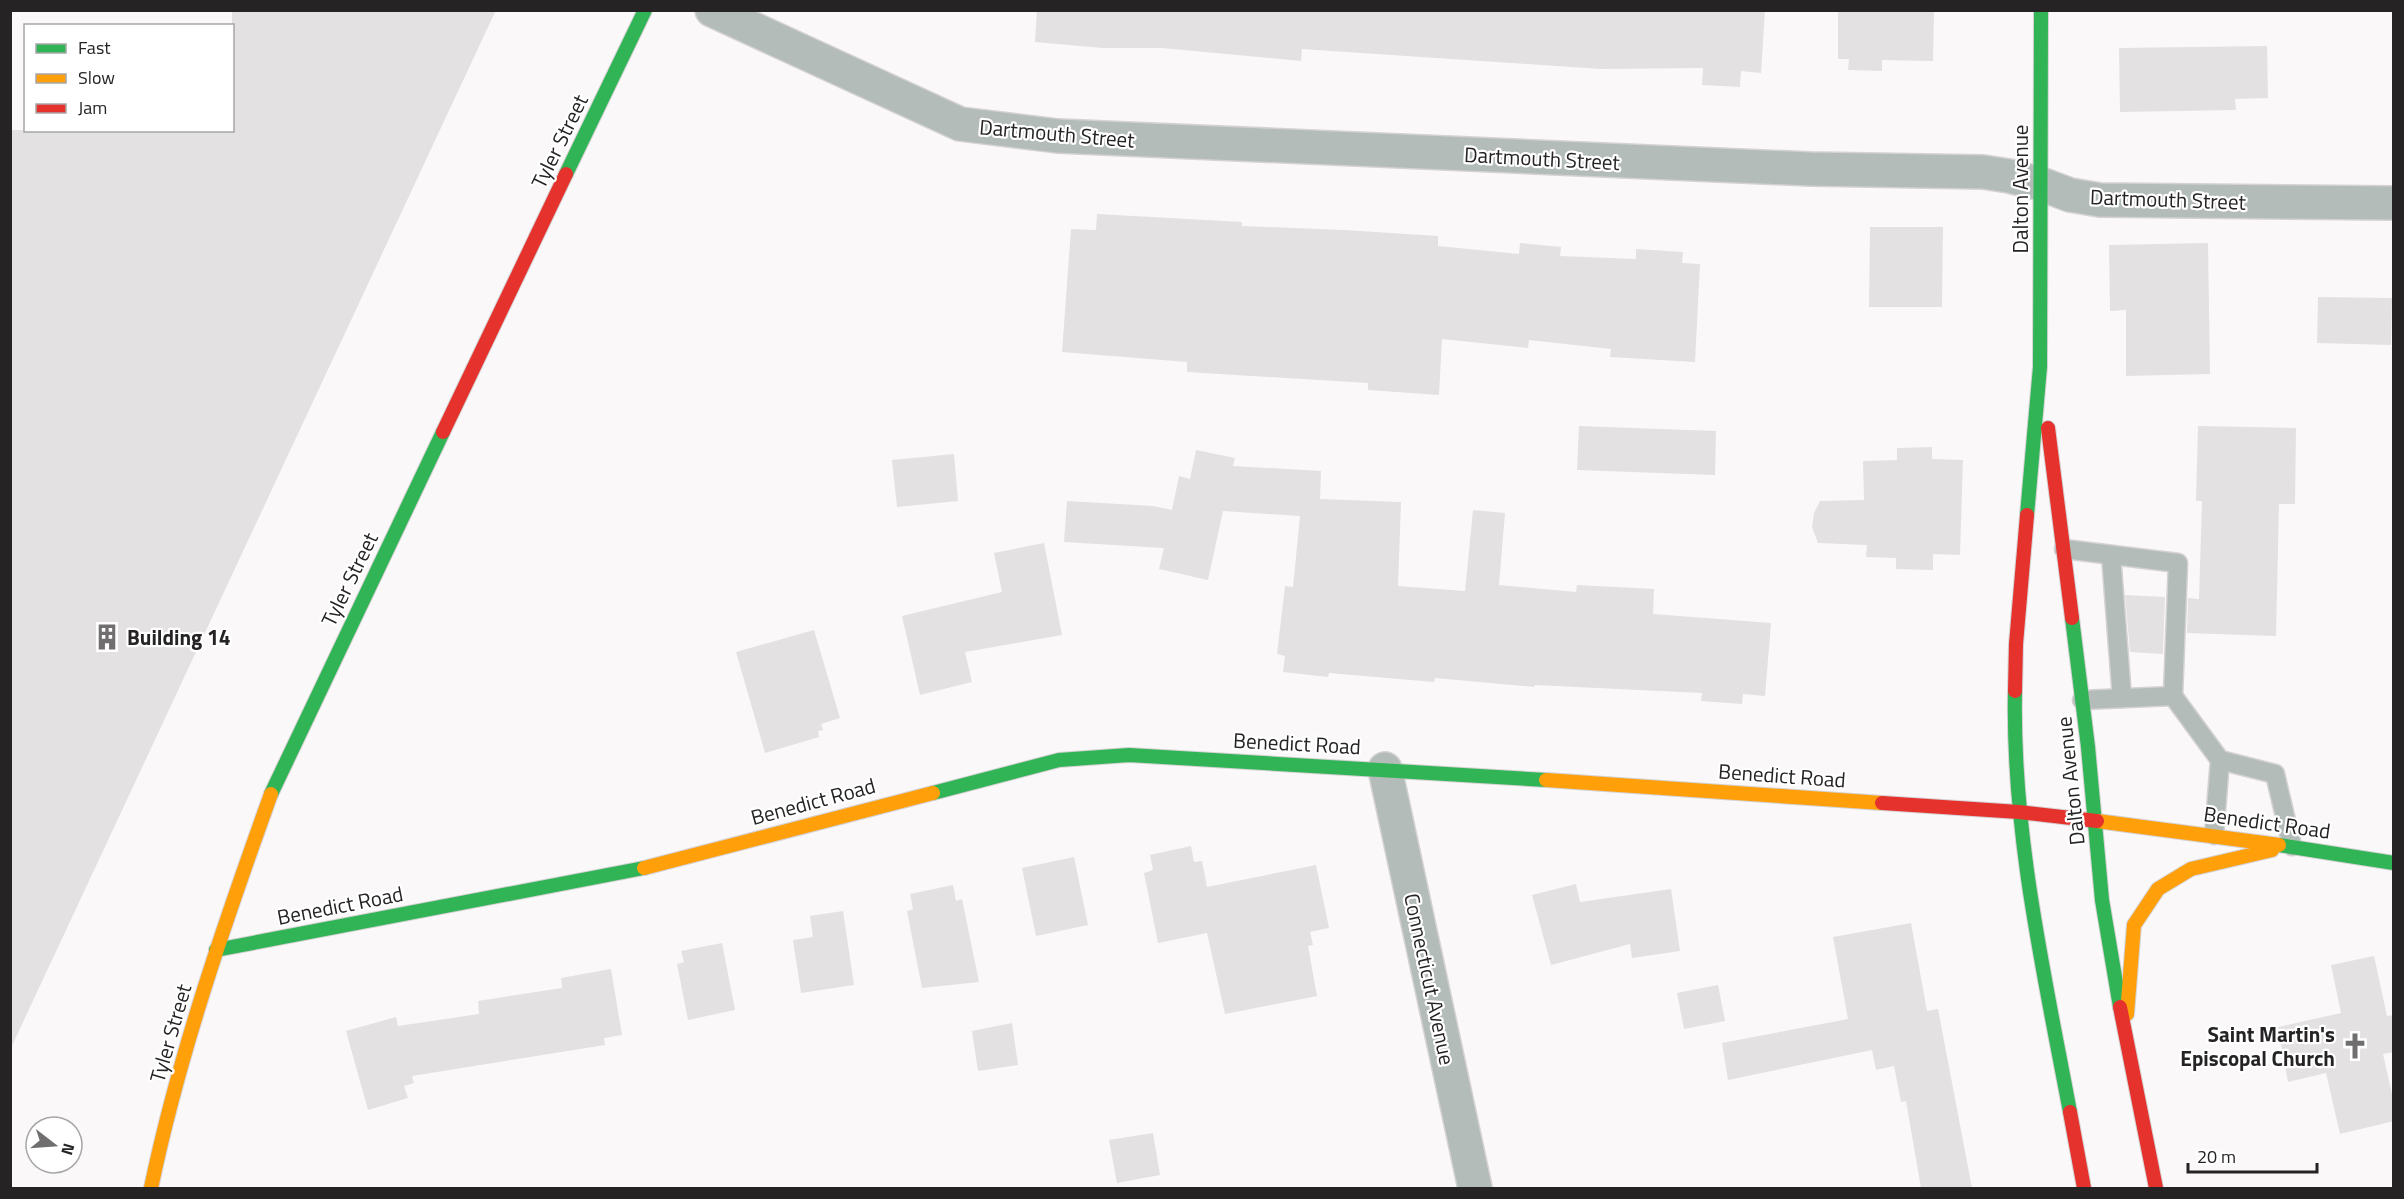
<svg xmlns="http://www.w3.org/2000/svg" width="2404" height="1199" font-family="'Titillium Web',sans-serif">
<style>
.building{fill:#e3e1e2}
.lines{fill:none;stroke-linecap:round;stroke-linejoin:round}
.lane-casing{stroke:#d4d2d3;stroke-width:21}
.street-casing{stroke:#d4d2d3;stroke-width:36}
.fast-casing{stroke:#d4d2d3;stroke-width:16}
.slow-casing{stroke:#d4d2d3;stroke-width:16}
.jam-casing{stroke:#d4d2d3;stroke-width:16}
.lane{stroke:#b3bcb9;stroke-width:18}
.street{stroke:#b3bcb9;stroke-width:33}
.fast{stroke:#30b455;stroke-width:14}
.slow{stroke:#ff9f0a;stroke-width:14}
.jam{stroke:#e5322d;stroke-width:14}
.labels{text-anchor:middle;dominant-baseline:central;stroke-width:4.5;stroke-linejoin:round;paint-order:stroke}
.street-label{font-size:21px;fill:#252324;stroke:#fff}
.poi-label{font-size:21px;font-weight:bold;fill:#252324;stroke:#fff;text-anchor:start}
</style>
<rect width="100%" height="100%" fill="#fbf8fa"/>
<g class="building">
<polygon points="232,10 496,10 10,1050 10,130 232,130"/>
<polygon points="1037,10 1765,10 1761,73 1741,71 1740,87 1702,85 1703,68 1601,69 1302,49 1301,61 1162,48 1102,48 1035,42"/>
<polygon points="1838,10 1934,10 1933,61 1882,60 1882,71 1848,70 1849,59 1838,59"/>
<polygon points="2267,46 2268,98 2235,99 2236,110 2120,112 2119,48"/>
<polygon points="1097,214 1242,222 1242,226 1344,230 1438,236 1438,246 1519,254 1520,243 1561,247 1560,256 1636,259 1636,249 1683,252 1682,263 1700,264 1695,362 1610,357 1611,349 1529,340 1528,348 1442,339 1439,395 1368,390 1368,383 1187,372 1187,362 1062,352 1071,229 1096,230"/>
<polygon points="1870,227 1943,227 1942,307 1869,307"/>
<polygon points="2208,243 2210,374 2126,376 2126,310 2110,311 2109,245"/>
<polygon points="2318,297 2392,298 2391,345 2317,343"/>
<polygon points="1579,426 1716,431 1715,475 1577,470"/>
<polygon points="2198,426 2296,428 2295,504 2279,504 2276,636 2187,633 2188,598 2199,599 2202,501 2196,501"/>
<polygon points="1932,447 1932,459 1963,460 1960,555 1933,554 1933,570 1896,569 1896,558 1866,557 1867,545 1818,543 1812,527 1814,513 1820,501 1864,500 1863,461 1897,460 1897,448"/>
<polygon points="1196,450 1235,458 1233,466 1321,471 1320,499 1401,502 1398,586 1465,591 1473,510 1505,513 1499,585 1576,592 1577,585 1654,589 1653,614 1771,623 1765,696 1743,694 1742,704 1701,701 1702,693 1535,685 1534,687 1435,678 1434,682 1329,673 1328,677 1283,672 1285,656 1277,654 1285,586 1293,587 1300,516 1223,511 1208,580 1159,569 1164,548 1064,542 1067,501 1153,506 1172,510 1179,476 1190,479"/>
<polygon points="954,454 958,501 897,507 892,460"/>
<polygon points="1044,543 1062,635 965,652 972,682 920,695 902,616 1002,592 994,553"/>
<polygon points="2125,595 2165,597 2163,654 2130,652"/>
<polygon points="814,630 840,718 821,724 823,730 818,731 819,737 765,753 736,652"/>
<polygon points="1191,846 1194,862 1202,861 1207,887 1316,865 1329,928 1310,932 1313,945 1308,946 1317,996 1225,1014 1207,933 1158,943 1144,873 1153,870 1150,855"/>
<polygon points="1074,857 1088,925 1036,936 1022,868"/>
<polygon points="1576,884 1580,902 1671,889 1680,951 1632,958 1630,944 1551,965 1532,895"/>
<polygon points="953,885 956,901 962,899 979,982 922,988 907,911 913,909 910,894"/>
<polygon points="843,911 854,985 801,993 793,940 813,937 810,916"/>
<polygon points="1911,923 1927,1011 1938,1009 1972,1188 1921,1188 1906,1101 1901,1102 1894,1066 1876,1070 1872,1050 1728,1080 1722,1043 1848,1019 1833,937"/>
<polygon points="722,943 735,1010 688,1020 677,964 684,962 681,951"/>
<polygon points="2374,956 2387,1016 2394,1015 2394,1052 2383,1054 2394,1103 2394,1121 2340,1134 2326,1073 2288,1082 2278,1027 2341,1013 2331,965"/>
<polygon points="611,969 622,1035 604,1038 605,1045 412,1076 414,1083 404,1086 408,1098 368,1110 346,1031 396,1017 398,1026 479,1014 478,1001 562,988 561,978"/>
<polygon points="1718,985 1725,1021 1684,1029 1677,993"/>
<polygon points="1012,1023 1018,1065 978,1071 972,1031"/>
<polygon points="1153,1133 1160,1175 1117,1183 1109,1140"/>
</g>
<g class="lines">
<g class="lane-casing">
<g id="lane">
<polyline points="2064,549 2178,563 2173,696 2082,700"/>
<polyline points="2111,555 2122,698"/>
<polyline points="2173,696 2220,760 2214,835"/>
<polyline points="2220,760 2275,774 2292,846"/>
</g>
</g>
<g class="street-casing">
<g id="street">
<polyline points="712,10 960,124 1058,136 1810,169 1983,172 2009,176 2041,184 2070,195 2100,200 2394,203"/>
<polyline points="1385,769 1475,1188"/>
</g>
</g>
<g class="fast-casing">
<g id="fast">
<polyline points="566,174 645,10"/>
<polyline points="2027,515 2040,367 2041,10"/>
<polyline points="2072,618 2088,747 2102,900 2120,1007"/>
<path d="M2015,691c-3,142 29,282 55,421"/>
<polyline points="933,793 1059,760 1129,755 1546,780"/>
<polyline points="271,794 443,432"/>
<polyline points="2279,845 2394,863"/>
<polyline points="216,950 644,868"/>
</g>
</g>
<g class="slow-casing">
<g id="slow">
<polyline points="1546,780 1882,803"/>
<polyline points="2097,821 2279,845"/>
<polyline points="644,868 933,793"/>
<polyline points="2127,1014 2134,925 2158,889 2191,869 2272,850"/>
<path d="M151,1188c28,-134 74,-266 120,-394"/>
</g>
</g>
<g class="jam-casing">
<g id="jam">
<polyline points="2048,428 2072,618"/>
<polyline points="443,432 566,174"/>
<polyline points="2015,691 2016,644 2027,515"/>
<polyline points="1882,803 2019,812 2097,821"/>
<polyline points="2120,1007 2156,1188"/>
<polyline points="2070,1112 2084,1188"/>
</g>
</g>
<use href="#lane" class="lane"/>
<use href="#street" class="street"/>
<use href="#fast" class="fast"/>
<use href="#slow" class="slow"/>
<use href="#jam" class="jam"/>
</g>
<defs>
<g id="building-bare" transform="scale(2.07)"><path d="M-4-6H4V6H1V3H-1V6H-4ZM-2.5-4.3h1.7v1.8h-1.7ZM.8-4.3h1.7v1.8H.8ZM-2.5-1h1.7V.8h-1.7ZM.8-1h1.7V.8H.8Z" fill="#706e6f" stroke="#fff" stroke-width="2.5" paint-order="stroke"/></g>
<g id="church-bare" transform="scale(2.07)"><path d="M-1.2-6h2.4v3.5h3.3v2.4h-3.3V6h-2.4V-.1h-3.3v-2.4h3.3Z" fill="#706e6f" stroke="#fff" stroke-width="2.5" paint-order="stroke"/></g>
</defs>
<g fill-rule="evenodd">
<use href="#building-bare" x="107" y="637"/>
<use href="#church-bare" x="2355" y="1046"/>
</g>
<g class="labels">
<g class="street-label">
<text transform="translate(1057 133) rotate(5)">Dartmouth Street</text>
<text transform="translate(559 141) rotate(-64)">Tyler Street</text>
<text transform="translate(1542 158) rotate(3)">Dartmouth Street</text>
<text transform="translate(2020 189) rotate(-90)">Dalton Avenue</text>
<text transform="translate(2168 199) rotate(2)">Dartmouth Street</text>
<text transform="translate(349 579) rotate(-64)">Tyler Street</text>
<text transform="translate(1297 743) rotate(3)">Benedict Road</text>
<text transform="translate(1782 775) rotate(4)">Benedict Road</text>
<text transform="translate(2070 781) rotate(-96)">Dalton Avenue</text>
<text transform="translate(813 801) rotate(-15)">Benedict Road</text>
<text transform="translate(2267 822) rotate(8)">Benedict Road</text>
<text transform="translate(340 905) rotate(-11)">Benedict Road</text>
<text transform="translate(1430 979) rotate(78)">Connecticut Avenue</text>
<text transform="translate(170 1033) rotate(-74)">Tyler Street</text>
</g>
<g class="poi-label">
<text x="127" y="637">Building 14</text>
<text x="2335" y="1034" text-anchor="end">Saint Martin's<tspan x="2335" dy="24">Episcopal Church</tspan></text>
</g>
</g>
<rect width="2404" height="1199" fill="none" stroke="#252324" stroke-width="24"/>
<rect x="24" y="24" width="210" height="108" fill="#ffffff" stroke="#a8a7a7" stroke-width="1.5"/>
<rect x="36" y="44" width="30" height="9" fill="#30b455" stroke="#a8a7a7" stroke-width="1.5"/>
<text x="78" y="54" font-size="18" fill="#252324">Fast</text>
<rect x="36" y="74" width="30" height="9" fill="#ff9f0a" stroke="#a8a7a7" stroke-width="1.5"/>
<text x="78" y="84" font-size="18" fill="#252324">Slow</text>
<rect x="36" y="104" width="30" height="9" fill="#e5322d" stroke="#a8a7a7" stroke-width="1.5"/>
<text x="78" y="114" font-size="18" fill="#252324">Jam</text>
<g transform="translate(54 1145) rotate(107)"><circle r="28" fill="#ffffff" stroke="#a8a7a7" stroke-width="1.5"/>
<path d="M0-4.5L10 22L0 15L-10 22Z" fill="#706e6f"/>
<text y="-9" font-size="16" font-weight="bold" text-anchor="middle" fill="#252324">N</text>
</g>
<path d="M2188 1163v9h129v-9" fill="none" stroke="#252324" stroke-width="3"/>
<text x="2197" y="1163" font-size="18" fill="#252324" stroke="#ffffff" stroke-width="4.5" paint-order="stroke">20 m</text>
</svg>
